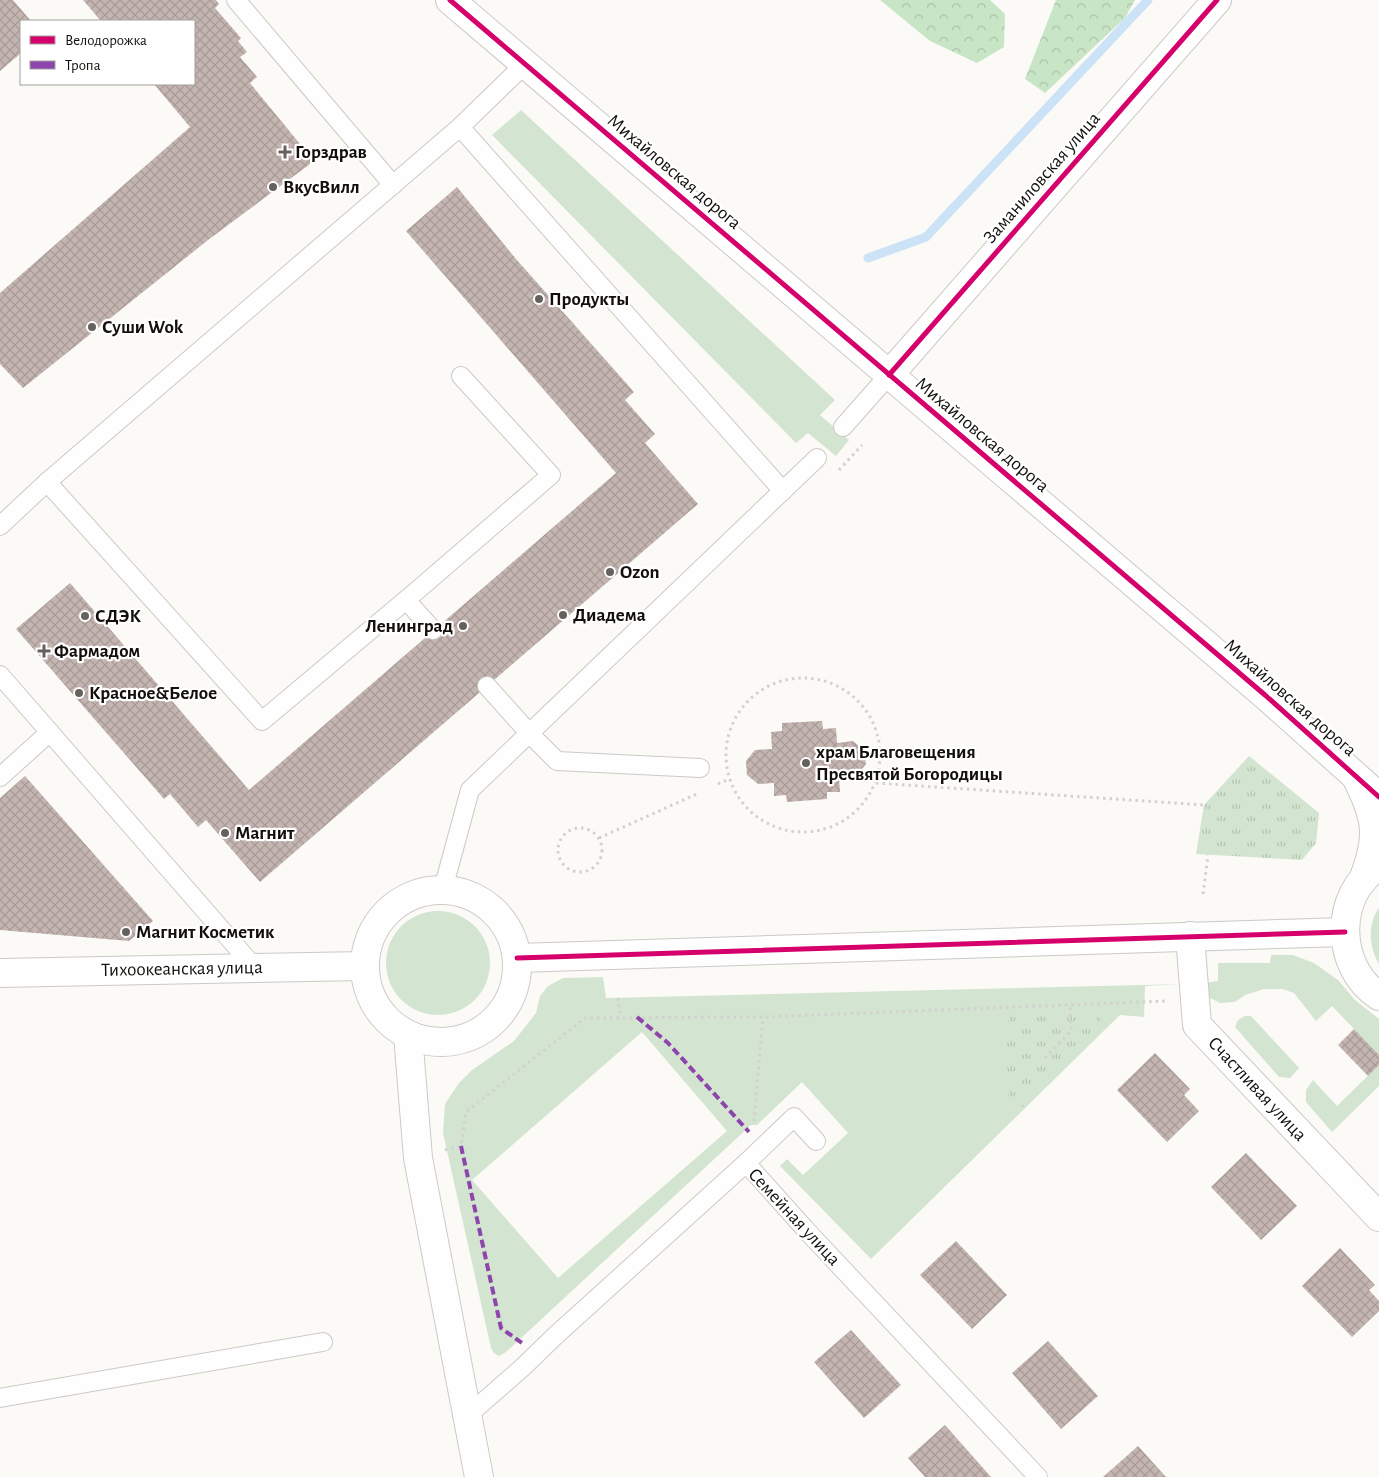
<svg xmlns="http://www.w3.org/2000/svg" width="1379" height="1477" font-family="'Alegreya Sans',sans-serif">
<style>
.green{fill:#d3e5d0;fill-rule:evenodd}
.forest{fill:url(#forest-crowns)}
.park{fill:url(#park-tufts)}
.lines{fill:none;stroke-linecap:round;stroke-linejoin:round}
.stream{stroke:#cbe2f7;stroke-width:9}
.building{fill:url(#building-cross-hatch)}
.service-casing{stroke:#ccc9c6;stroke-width:20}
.minor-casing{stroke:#ccc9c6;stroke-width:30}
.tertiary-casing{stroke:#ccc9c6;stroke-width:30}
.path{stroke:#d2d1d0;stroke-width:3;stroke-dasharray:2.5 4;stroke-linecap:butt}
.service{stroke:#fffefe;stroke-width:18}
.minor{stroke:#fffefe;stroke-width:28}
.tertiary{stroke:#fffefe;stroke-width:28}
.quiet{stroke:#8e44ad;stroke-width:4;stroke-dasharray:8 4;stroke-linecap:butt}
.cycleway-casing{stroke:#fff;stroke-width:8}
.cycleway{stroke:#d6006c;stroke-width:5}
.poi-dot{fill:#65625e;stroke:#fff;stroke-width:2}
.labels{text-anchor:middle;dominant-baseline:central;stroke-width:4.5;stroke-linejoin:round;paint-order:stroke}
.poi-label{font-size:19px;font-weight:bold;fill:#13100c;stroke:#fff;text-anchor:start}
.street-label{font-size:19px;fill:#13100c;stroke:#fff}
</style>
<defs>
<pattern id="forest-crowns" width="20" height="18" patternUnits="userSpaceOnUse" patternTransform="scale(1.25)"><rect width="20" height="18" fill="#c8e5c6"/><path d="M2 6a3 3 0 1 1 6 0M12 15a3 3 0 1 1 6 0" fill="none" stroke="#abc3a9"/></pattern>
<pattern id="park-tufts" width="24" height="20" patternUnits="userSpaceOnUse" patternTransform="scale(1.25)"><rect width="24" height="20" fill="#d3e5d0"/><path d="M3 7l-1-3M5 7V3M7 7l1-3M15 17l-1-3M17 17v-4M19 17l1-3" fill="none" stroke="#b4c3b1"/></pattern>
<pattern id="building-cross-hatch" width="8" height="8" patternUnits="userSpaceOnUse" patternTransform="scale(1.25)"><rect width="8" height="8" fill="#c4b5b1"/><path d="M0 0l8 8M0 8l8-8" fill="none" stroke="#a89b97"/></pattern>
</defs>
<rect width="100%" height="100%" fill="#fcfaf7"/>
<g class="green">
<polygon points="521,110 835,400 820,415 849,440 836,456 808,433 796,443 492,135"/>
<path d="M1379,908v56c-10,-16 -12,-40 0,-56z"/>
<circle cx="438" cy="963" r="52"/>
<polygon points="1271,955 1293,955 1314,963 1338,980 1355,1000 1379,1019 1379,1055 1332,1006 1316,1021 1294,993 1282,989 1264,989 1245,995 1235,1002 1220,1003 1210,998 1204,983 1218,981 1218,963 1270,963"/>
<path d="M603,977l3,21 578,-14 -39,2 -1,31 -24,-2 -249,244 -91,-93 7,-7 16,16 45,-42 -46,-51 -45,43h-6l-245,227 -7,4 -5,-3 -3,-5 -48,-215 2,-29 14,-21 13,-13 42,-29 22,-28 4,-17 8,-10 15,-8zM642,1032l85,99 -169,147 -86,-98z"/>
<polygon points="1245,1016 1251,1016 1299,1068 1290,1078 1279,1077 1235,1027 1238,1020"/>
<polygon points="1379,1065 1379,1086 1332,1132 1306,1102 1306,1090 1313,1080 1337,1106"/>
</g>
<g class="forest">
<polygon points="880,0 990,0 1005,14 1004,47 977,63 930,41"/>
<polygon points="1056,0 1135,0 1125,18 1045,93 1025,79"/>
</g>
<g class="park">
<polygon points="1249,756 1319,813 1316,843 1302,860 1196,854 1204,805"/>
<polygon points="1097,1011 1103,1025 1021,1109 1009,1105 1005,1026 1013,1014"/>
</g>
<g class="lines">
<polyline class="stream" points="868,258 926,237 1148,0"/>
</g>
<g class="building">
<polygon points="0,0 13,0 31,21 21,21 21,53 0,71"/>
<polygon points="83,0 216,0 219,4 215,8 241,38 238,41 247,52 240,57 257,77 250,83 314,161 208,240 23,388 0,364 0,293 190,127 154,84 194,84 194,21 101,21"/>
<polygon points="457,187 516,259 634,392 625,400 655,434 645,443 698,504 260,882 206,820 198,827 170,794 164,799 16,629 70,583 249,790 616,473 406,231"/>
<polygon points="822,721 823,729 836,728 837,743 853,741 864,750 866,764 857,775 839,776 840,792 827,792 827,799 787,802 786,795 774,796 774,783 758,784 747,775 746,761 755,750 772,749 771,732 782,731 782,723"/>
<polygon points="25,776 153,921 129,941 0,930 0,798"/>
<polygon points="1354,1029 1379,1055 1379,1065 1368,1076 1338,1045"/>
<polygon points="1155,1053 1190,1089 1184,1095 1199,1111 1167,1142 1117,1090"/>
<polygon points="1246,1153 1297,1206 1261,1240 1211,1187"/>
<polygon points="956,1241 1007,1295 972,1329 920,1275"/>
<polygon points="1340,1248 1375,1285 1369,1290 1379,1301 1379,1311 1352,1337 1302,1286"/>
<polygon points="851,1330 901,1385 864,1418 814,1362"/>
<polygon points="1048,1341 1098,1396 1061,1429 1012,1373"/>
<polygon points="945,1425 991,1477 925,1477 908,1458"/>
<polygon points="1138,1446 1166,1477 1103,1477"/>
</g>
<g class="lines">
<g class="service-casing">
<g id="service">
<polyline points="236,0 393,185"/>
<polyline points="460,127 783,491"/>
<polyline points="843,427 889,375"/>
<polyline points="47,482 262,721 406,600"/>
<polyline points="0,526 47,482 460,127 525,64"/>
<polyline points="433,630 406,600 551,475 461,376"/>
<polyline points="0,675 255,968"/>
<polyline points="487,686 530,734 557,761 700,768"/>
<polyline points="0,777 50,732"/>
<polyline points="443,889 470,790 817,458"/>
<polyline points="746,1163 794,1117 816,1141"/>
<polyline points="0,1398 323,1342"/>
<polyline points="467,1416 522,1368 555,1336 746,1163 806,1230 1038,1477"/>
</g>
</g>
<g class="minor-casing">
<g id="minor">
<polyline points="889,375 1217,0"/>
<polyline points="1190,936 1197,1025 1379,1217"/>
<polyline points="408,1035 418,1158 479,1477"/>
</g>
</g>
<g class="tertiary-casing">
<g id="tertiary">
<polyline points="450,0 1265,695 1379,797"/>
<path d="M1358,781c20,40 21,57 5,99"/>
<path d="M1379,866c-46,28 -44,102 0,130"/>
<circle cx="441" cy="966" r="76"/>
<polyline points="517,958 1345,932"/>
<polyline points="0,973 364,966"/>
</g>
</g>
<g class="path">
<polyline points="839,470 862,445"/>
<circle cx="803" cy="755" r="77"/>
<polyline points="876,783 1204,805"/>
<polyline points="718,784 729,779"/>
<circle cx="580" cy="850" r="22"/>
<polyline points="599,838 699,793"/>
<polyline points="1203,894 1208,855"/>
<polyline points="618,998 620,1017"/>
<polyline points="1045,1058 1071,1031 1070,1005"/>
<polyline points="754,1121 763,1017"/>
<polyline points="445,1150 461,1146 466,1112 585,1018 763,1017 1167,1001"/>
</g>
<use href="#service" class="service"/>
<use href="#minor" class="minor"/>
<use href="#tertiary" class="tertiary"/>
<g class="quiet">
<polyline points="637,1017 668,1043 749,1132"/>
<polyline points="461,1146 501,1328 522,1343"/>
</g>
<g class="cycleway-casing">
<g id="cycleway">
<polyline points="450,0 1265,695 1379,797"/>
<polyline points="889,375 1217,0"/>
<polyline points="517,958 1345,932"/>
</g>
</g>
<use href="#cycleway" class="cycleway"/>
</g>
<g class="poi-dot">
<path d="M282.5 144.5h5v5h5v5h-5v5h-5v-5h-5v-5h5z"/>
<circle cx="273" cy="187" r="5"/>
<circle cx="539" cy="299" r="5"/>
<circle cx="92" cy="327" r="5"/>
<circle cx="610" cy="572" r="5"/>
<circle cx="563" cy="615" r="5"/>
<circle cx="85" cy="616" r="5"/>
<circle cx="463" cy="626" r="5"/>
<path d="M41.5 643.5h5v5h5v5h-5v5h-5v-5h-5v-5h5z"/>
<circle cx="79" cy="693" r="5"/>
<circle cx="806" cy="763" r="5"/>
<circle cx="225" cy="833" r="5"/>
<circle cx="126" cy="932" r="5"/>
</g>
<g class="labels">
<g class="poi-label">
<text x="295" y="152">Горздрав</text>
<text x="283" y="187">ВкусВилл</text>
<text x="549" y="299">Продукты</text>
<text x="102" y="327">Суши Wok</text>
<text x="620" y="572">Ozon</text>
<text x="573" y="615">Диадема</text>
<text x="95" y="616">СДЭК</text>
<text x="453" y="626" text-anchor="end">Ленинград</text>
<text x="54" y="651">Фармадом</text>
<text x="89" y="693">Красное&amp;Белое</text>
<text x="816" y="752">храм Благовещения<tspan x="816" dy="22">Пресвятой Богородицы</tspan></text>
<text x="235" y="833">Магнит</text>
<text x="136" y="932">Магнит Косметик</text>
</g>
<g class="street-label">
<text transform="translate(674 172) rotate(40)">Михайловская дорога</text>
<text transform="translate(1042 178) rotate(-49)">Заманиловская улица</text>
<text transform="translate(982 435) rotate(40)">Михайловская дорога</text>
<text transform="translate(1290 698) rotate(41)">Михайловская дорога</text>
<text transform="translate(182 969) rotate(-1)">Тихоокеанская улица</text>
<text transform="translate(1257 1089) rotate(47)">Счастливая улица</text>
<text transform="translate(794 1217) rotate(47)">Семейная улица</text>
</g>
</g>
<rect x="20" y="20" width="175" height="65" fill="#ffffff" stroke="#a19f9e"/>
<rect x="30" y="36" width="25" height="8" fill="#d6006c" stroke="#a19f9e"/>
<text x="65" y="45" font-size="15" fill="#13100c">Велодорожка</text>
<rect x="30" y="61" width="25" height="8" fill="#8e44ad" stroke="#a19f9e"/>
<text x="65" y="70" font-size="15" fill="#13100c">Тропа</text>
</svg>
